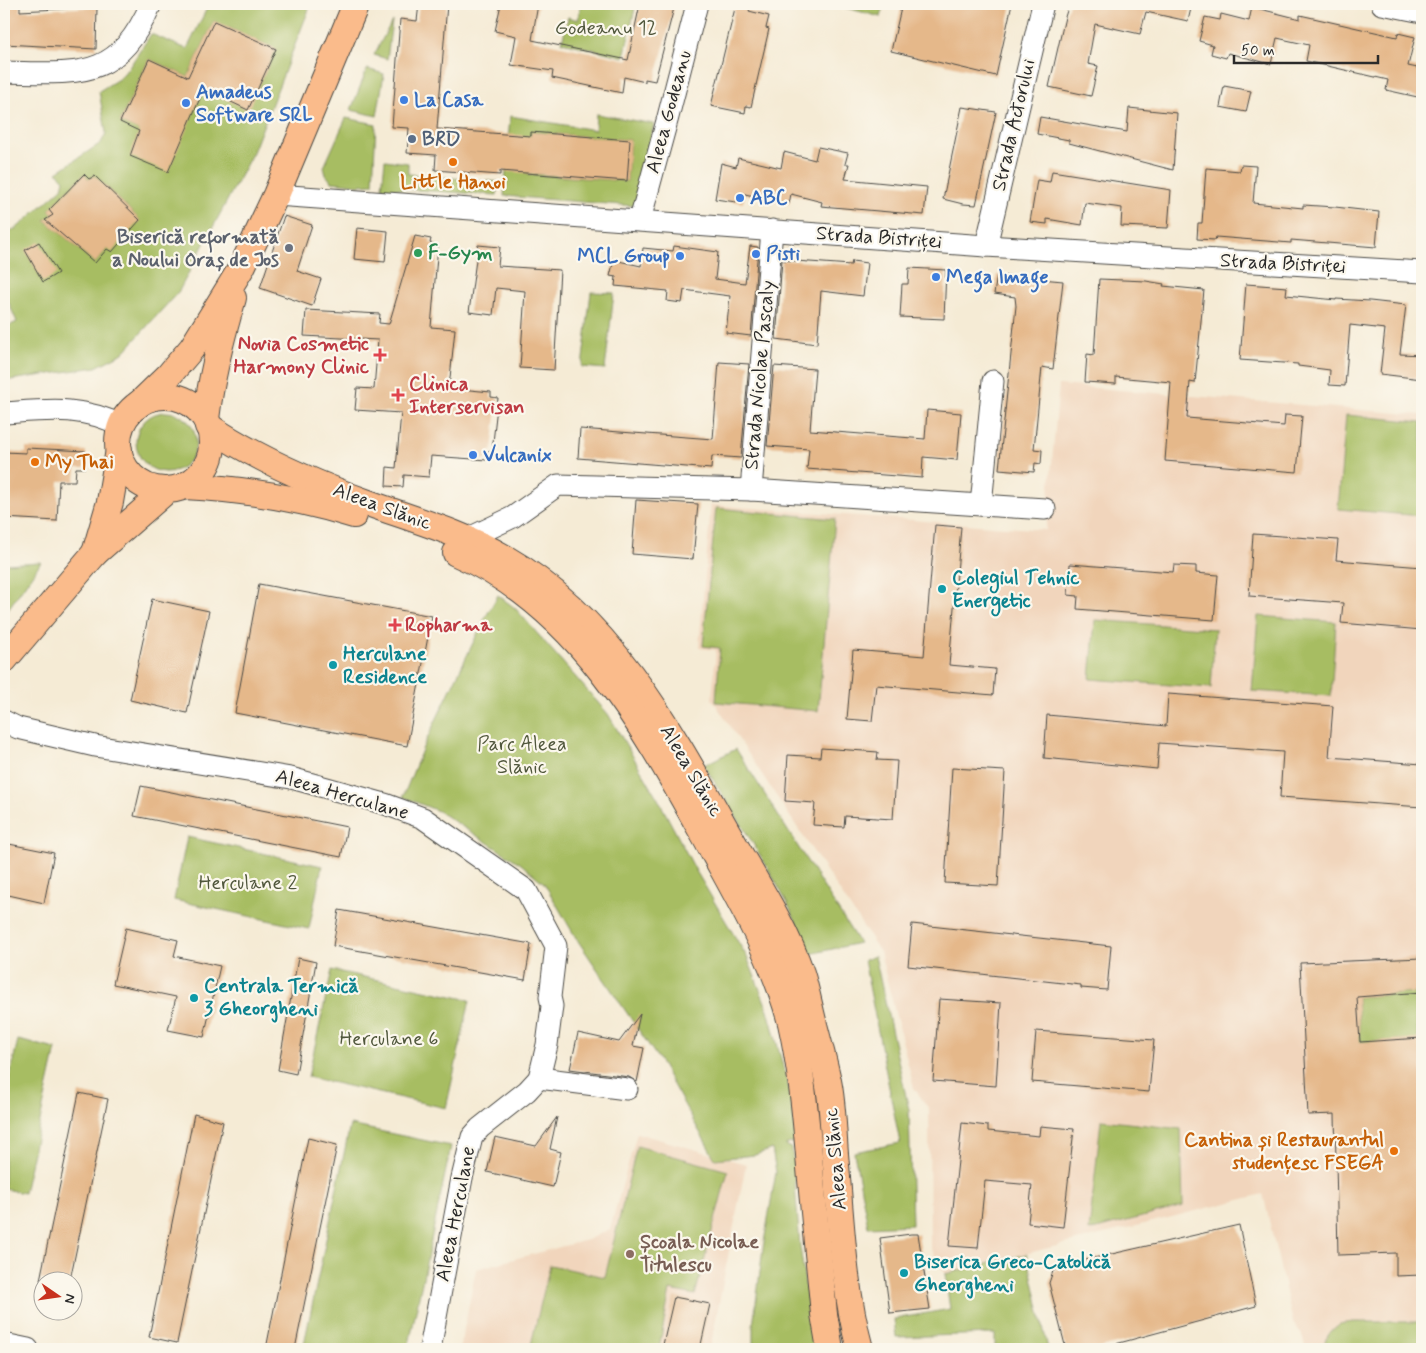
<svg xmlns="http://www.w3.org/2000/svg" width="1426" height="1353" font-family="Mynerve,sans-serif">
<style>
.built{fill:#f1d5bc}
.green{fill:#a7bd62;stroke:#697446;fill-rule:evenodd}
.building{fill:#e5b88a}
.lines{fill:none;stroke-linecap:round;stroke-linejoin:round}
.minor-casing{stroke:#494844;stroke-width:23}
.major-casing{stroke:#494844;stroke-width:28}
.minor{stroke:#fff;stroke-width:21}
.major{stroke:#fabb8b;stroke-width:26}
.shop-dot{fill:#3f7fe0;stroke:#fbf7ec;stroke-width:2}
.service-dot{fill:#5c6f8a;stroke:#fbf7ec;stroke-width:2}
.food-dot{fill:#e8710a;stroke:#fbf7ec;stroke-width:2}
.worship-dot{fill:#6b7280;stroke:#fbf7ec;stroke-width:2}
.leisure-dot{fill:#2e9e5b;stroke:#fbf7ec;stroke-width:2}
.health-dot{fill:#e0444e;stroke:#fbf7ec;stroke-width:2}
.culture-dot{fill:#0f9aa8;stroke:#fbf7ec;stroke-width:2}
.education-dot{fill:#8d6e63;stroke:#fbf7ec;stroke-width:2}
.labels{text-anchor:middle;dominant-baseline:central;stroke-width:4.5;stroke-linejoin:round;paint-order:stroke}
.park-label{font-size:20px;fill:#50573c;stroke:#fbf7ec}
.shop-label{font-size:20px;font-weight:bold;fill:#366cbe;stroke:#fbf7ec;text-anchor:start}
.street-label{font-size:20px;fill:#2b2b2b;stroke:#fbf7ec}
.service-label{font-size:20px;font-weight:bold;fill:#4e5e75;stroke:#fbf7ec;text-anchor:start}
.food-label{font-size:20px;font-weight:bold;fill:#c56008;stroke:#fbf7ec}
.worship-label{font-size:20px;font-weight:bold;fill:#5b616d;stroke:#fbf7ec;text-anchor:end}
.leisure-label{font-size:20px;font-weight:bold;fill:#27864d;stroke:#fbf7ec;text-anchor:start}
.health-label{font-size:20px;font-weight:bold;fill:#be3a42;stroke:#fbf7ec;text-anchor:start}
.culture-label{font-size:20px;font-weight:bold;fill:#0d838f;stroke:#fbf7ec;text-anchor:start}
.education-label{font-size:20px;font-weight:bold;fill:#785e54;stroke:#fbf7ec;text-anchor:start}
</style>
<rect width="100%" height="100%" fill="#fbf7ec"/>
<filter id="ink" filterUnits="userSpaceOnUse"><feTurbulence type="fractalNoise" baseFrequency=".02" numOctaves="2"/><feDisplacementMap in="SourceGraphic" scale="10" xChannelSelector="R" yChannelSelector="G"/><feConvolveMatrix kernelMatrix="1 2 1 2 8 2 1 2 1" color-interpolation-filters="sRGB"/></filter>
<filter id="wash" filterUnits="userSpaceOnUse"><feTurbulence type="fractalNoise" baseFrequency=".0096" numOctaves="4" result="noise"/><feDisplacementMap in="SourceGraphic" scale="20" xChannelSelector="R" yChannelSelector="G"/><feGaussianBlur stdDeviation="1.12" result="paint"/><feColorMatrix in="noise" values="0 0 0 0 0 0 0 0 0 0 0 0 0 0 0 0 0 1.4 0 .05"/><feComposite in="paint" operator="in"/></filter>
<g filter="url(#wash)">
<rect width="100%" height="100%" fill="#f5ebd5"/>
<g class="built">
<polygon points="1059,385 1422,415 1422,1349 1306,1349 1301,1333 1293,1322 1263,1194 945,1274 930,1247 929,1109 914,1088 880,952 712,699 716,650 699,648 711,505 1046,530"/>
<polygon points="637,1133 746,1164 710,1349 460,1349 476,1269 587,1240 610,1229"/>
</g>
<g class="green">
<path d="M209,4h102l-58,148 -74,139 -56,62 -27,14 -92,14v-53l13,-6 -13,-30 3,-2 -3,-9v-46l14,-8 44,-39 2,-8 -7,-8 44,-29 5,-10 -7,-42 21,-13 10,-12 21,-32 36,15zM214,21l62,28 -28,60 -44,-20 -27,59 -57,-26 29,-63 39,18zM84,174l5,5 6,-3 45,44 -33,29 -12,14 -50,-43 8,-5 -4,-5z"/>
<polygon points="581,4 636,4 624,57 562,42 568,17 578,20"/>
<polygon points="831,4 884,4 881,17"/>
<polygon points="392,21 387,59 374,55"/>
<polygon points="367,69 384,74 377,116 351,110"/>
<path d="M596,114l58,10 -19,82 -131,-10 6,-80 85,14zM531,132l99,8 -3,41 -99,-7z"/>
<polygon points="346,118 376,124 373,184 359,185 332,182 326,175 324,167"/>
<polygon points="385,160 408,163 408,174 498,182 497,195 382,188"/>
<polygon points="591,292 614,293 605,369 582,367"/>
<circle cx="166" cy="442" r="30"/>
<polygon points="1346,415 1422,422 1422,516 1338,509"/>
<polygon points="716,508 835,519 818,711 716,702 720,648 703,646"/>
<polygon points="41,562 4,615 4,564"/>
<polygon points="498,595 515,608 608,714 658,799 696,871 747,957 768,1010 790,1092 797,1141 785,1145 792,1148 800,1246 814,1349 753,1349 753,1326 763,1248 776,1172 772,1149 755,1155 715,1159 659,1060 576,938 544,883 521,864 438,811 403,797 424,745 484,620"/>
<polygon points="1258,616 1336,622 1331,696 1252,691"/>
<polygon points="1095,620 1215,629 1211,688 1090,679"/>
<path d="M736,749l123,194 -49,11c-24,-64 -70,-130 -106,-189z"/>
<polygon points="187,837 322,866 309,929 174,900"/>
<polygon points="875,956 909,1110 912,1225 868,1227 854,1152 900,1143 864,960"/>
<polygon points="332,970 470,1000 446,1108 308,1077"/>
<polygon points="1415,993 1418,1039 1360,1042 1357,997"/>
<polygon points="18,1040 56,1049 24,1193 4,1189 4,1100"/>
<polygon points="1101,1120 1181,1129 1183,1206 1089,1231"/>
<polygon points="350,1125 451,1146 408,1349 303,1349"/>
<polygon points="637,1146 728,1171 695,1295 670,1290 659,1349 530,1349 550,1265 605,1277"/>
<polygon points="1027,1254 1048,1349 995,1349 995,1334 896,1337 894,1319 950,1309 945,1274"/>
<path d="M1353,1322h69v26l-99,1c0,-8 9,-21 17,-25 3,-1 9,-1 13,-2z"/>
</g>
<g id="blocks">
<g class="building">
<polygon points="4,4 20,4 20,11 97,7 96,49 4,44"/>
<polygon points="419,4 447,4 437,129 531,136 531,132 630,140 627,181 500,171 500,175 435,170 436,155 407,153 409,128 392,127 400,19 417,21"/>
<polygon points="501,4 538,4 532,40 628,60 640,4 675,4 655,81 645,79 645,82 624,77 622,93 552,78 553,71 511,65 516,36 495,31"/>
<polygon points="736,4 751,4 749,11 769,16 766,28 769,29 751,107 746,106 745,113 711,106"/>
<polygon points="902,4 1012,4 996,76 891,51"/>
<polygon points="1069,4 1192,4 1188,21 1146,12 1140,34 1095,24 1088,64 1098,66 1091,96 1049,87 1065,17"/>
<polygon points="1252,7 1300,19 1300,15 1397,37 1398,33 1415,37 1408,66 1422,69 1422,98 1386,90 1388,80 1306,61 1309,45 1277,38 1271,64 1228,53 1226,58 1211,54 1213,45 1199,41 1205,17 1220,20 1221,14 1249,21"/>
<polygon points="214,21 276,49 248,110 204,89 168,172 130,156 139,131 120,122 149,59 188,77"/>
<polygon points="1224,86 1251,91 1246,112 1220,107"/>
<polygon points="962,107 996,112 976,205 963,204 943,199"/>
<polygon points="1129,108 1177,113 1173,170 1069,143 1069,140 1037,134 1040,117 1127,132"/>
<polygon points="818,147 848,153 845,164 849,164 845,179 927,187 924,215 821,206 822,202 791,194 789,204 745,194 743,203 715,199 721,163 736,167 738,158 781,168 784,152 815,160"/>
<polygon points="1241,165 1256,166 1253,203 1303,208 1303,205 1335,207 1379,212 1376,247 1291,240 1291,243 1216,237 1215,240 1197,239 1198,223 1202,223 1206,168 1240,171"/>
<polygon points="1052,171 1171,190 1168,228 1121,226 1122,208 1085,203 1082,225 1047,219 1047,224 1030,222 1037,180 1050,182"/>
<polygon points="84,174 89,179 95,176 140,220 112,252 107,249 95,263 45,220 53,215 49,210"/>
<polygon points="284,216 312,225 297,271 321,279 312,306 260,288"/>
<polygon points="357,228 388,231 385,262 354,259"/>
<polygon points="415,236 431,239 430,243 438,245 431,327 455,329 449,388 491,392 491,397 498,398 492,451 488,451 487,460 431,456 429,477 404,475 403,487 386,486 387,467 396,468 401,413 355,410 357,388 374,389 378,340 304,336 306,310 380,314 379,323 389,324"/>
<polygon points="39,242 58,273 43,282 25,250"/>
<polygon points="478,245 500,247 498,266 560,270 554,370 520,368 525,291 496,288 493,315 469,312"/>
<polygon points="674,246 718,252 715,279 745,283 750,246 758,247 751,336 726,333 730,296 684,290 682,303 667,301 668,291 615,286 616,277 610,276 614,260 641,266 643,248 673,251"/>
<polygon points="782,260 851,265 852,261 867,263 863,296 821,291 817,344 776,339"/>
<polygon points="909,268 946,270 944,319 900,317 902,284 908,284"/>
<polygon points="997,275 1063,281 1053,369 1042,367 1034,449 1042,450 1041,464 1035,463 1034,472 999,469 1016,306 1015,297 994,294"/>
<polygon points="1099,279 1146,281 1164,284 1163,286 1204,290 1195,383 1190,382 1187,418 1284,426 1285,415 1302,416 1297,472 1165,461 1171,382 1116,377 1116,384 1085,382 1087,354 1094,355"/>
<polygon points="1246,284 1287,287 1286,295 1336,300 1336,299 1370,301 1406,305 1400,354 1422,355 1422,379 1380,374 1385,329 1350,325 1345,386 1329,385 1330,370 1298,366 1298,364 1240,360"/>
<polygon points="719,362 749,364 741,458 712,456 711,469 578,458 580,429 713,439"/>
<polygon points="774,366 815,369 810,430 925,439 927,410 961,413 957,460 923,457 922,478 807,469 809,449 767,446"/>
<polygon points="26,448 86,451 85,468 76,468 75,481 59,481 57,521 4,518 4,452 26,453"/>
<polygon points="636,500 698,504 693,559 632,554"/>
<polygon points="935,525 961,527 949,665 995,669 993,695 876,685 872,721 847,719 853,650 924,656"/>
<polygon points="1253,534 1338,540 1336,560 1422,567 1422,630 1341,623 1343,603 1249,596"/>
<polygon points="1070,564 1173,572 1174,565 1196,566 1196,573 1218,575 1214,620 1077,609 1078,596 1068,595"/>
<polygon points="259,584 432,616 407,746 235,713"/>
<polygon points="152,599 209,611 187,713 130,700"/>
<polygon points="1168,694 1333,706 1329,757 1422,764 1422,807 1280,797 1283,752 1159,743 1157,769 1044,758 1047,715 1166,726"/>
<polygon points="821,748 878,752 877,760 897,761 893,819 845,816 844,827 813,825 815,803 785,801 788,755 820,757"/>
<polygon points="952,768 1005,771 998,886 945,883"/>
<polygon points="141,786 347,827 341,857 134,816"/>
<polygon points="4,843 54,853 44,903 4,894"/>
<polygon points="339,910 531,944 525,980 333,946"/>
<polygon points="912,924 1111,946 1107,990 1081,988 1081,985 908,966"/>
<polygon points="126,928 178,940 174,956 220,966 204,1037 168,1030 176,997 113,984"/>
<polygon points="298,958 316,962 296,1074 278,1070"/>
<polygon points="1422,958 1422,992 1357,997 1360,1042 1422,1038 1422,1275 1396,1276 1396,1253 1338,1255 1335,1114 1308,1115 1300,963"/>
<polygon points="939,999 1001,1003 996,1086 933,1081"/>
<polygon points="640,1014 633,1046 644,1048 637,1082 629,1077 570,1069 578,1033 619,1042"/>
<polygon points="1036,1031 1154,1040 1149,1092 1032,1082"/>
<polygon points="79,1093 108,1099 70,1280 40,1280"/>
<polygon points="194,1114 223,1122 177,1343 149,1337"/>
<polygon points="557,1117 550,1149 561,1152 553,1187 487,1172 495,1137 536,1146"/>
<polygon points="962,1123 988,1126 988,1131 1039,1136 1040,1126 1074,1129 1063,1227 1028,1223 1032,1185 985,1181 978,1248 949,1246"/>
<polygon points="308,1138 337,1145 295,1349 266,1349"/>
<polygon points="1239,1225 1256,1306 1097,1349 1066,1349 1049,1283 1053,1271 1068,1264"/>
<polygon points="911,1234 918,1234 930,1309 890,1313 880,1238"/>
<polygon points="674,1297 710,1304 700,1349 662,1349"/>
</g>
</g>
</g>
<g filter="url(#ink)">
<use href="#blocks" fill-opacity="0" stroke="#494844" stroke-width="1"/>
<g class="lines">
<g class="minor-casing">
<g id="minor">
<polyline points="1382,4 1422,12"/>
<path d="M4,72c74,1 113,10 147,-68"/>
<polyline points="276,195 986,246 1422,272"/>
<polyline points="640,220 668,117 697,4"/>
<polyline points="986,246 1043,4"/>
<path d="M4,413c43,-3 78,-8 118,13"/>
<polyline points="751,490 772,230"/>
<polyline points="981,505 1045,509"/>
<polyline points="467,539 513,517 558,485 751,490 981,505 993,381"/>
<polyline points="4,721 18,728 95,746 291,778 385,804 423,818 526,890 556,946 550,997 552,1006 547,1045 539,1078 527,1091 480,1128 472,1137 462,1178 430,1349"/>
<polyline points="539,1078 627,1089"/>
<polyline points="4,1344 28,1349"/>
</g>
</g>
<g class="major-casing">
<g id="major">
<circle cx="165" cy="443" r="47"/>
<polyline points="137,406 169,375 192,348 242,267 276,195 356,4"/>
<path d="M206,419c5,-41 15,-81 27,-121"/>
<path d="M208,426c49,33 105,57 160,77 47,17 94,30 137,55 109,63 169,179 228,284 24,42 52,85 68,131 5,16 8,32 12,48 5,20 11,40 15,60 5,24 5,49 7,73 6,65 8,132 25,195"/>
<path d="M184,486c58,3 115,12 170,29"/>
<polyline points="95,553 110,502 119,450"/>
<path d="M456,553c125,54 191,180 254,293 31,57 65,114 81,177 10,44 14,88 18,132 4,53 10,106 15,159l6,35"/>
<polyline points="4,660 95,553 167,490"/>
</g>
</g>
<use href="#minor" class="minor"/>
<use href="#major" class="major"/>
</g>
</g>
<g class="shop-dot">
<circle cx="404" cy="100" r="5"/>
<circle cx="186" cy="103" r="5"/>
<circle cx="740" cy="198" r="5"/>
<circle cx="756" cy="254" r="5"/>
<circle cx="680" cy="256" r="5"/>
<circle cx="936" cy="277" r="5"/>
<circle cx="473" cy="455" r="5"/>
</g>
<circle class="service-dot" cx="412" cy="139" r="5"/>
<g class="food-dot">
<circle cx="453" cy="162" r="5"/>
<circle cx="35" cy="462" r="5"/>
<circle cx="1394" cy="1151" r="5"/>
</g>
<circle class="worship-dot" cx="289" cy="248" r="5"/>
<circle class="leisure-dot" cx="418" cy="253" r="5"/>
<g class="health-dot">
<path d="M377.5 347.5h5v5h5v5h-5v5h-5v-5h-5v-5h5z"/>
<path d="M395.5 387.5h5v5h5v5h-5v5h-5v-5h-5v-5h5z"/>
<path d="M392.5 617.5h5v5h5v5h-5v5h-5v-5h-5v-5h5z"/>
</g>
<g class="culture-dot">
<circle cx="942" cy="589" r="5"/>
<circle cx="333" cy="665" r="5"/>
<circle cx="194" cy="998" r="5"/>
<circle cx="904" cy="1273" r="5"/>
</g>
<circle class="education-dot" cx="630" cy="1254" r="5"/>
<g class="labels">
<g class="park-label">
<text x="606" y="28">Godeanu 12</text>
<text x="522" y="744">Parc Aleea<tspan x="522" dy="23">Slănic</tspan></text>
<text x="248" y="883">Herculane 2</text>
<text x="389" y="1039">Herculane 6</text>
</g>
<g class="shop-label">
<text x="196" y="92">Amadeus<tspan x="196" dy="23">Software SRL</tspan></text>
<text x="414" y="100">La Casa</text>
<text x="750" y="198">ABC</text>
<text x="766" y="254">Pisti</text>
<text x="670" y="256" text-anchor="end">MCL Group</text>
<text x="946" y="277">Mega Image</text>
<text x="483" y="455">Vulcanix</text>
</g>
<g class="street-label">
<text transform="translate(669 112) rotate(-75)">Aleea Godeanu</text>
<text transform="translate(1014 125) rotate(-77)">Strada Actorului</text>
<text transform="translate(879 238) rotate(4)">Strada Bistriței</text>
<text transform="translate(1283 264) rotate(3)">Strada Bistriței</text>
<text transform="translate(760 375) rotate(-85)">Strada Nicolae Pascaly</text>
<text transform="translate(382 507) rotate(20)">Aleea Slănic</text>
<text transform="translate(691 771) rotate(59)">Aleea Slănic</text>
<text transform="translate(342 795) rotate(16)">Aleea Herculane</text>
<text transform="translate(836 1159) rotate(-95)">Aleea Slănic</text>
<text transform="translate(456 1214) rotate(-79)">Aleea Herculane</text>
</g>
<g class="service-label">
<text x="422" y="139">BRD</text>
</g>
<g class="food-label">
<text x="453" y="182">Little Hanoi</text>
<text x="45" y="462" text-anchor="start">My Thai</text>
<text x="1384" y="1140" text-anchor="end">Cantina și Restaurantul<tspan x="1384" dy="23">studențesc FSEGA</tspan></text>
</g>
<g class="worship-label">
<text x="279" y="237">Biserică reformată<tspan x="279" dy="23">a Noului Oraș de Jos</tspan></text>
</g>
<g class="leisure-label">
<text x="428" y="253">F-Gym</text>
</g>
<g class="health-label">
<text x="369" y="344" text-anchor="end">Novia Cosmetic<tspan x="369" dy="23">Harmony Clinic</tspan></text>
<text x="409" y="384">Clinica<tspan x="409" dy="23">Interservisan</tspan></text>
<text x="405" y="625">Ropharma</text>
</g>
<g class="culture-label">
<text x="952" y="578">Colegiul Tehnic<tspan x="952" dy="23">Energetic</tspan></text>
<text x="343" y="654">Herculane<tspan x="343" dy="23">Residence</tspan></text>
<text x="204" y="986">Centrala Termică<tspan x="204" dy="23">3 Gheorgheni</tspan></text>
<text x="914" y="1262">Biserica Greco-Catolică<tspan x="914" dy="23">Gheorgheni</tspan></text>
</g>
<g class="education-label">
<text x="640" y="1242">Școala Nicolae<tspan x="640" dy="23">Titulescu</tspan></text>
</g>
</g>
<rect width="1426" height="1353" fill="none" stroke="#fbf7ec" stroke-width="20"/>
<g transform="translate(58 1296) rotate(103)"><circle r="24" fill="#fbf7ec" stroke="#a8a59f"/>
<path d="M0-4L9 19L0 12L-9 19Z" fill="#c8321e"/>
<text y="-8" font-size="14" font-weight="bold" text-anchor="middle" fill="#2b2b2b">N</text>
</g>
<path d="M1234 55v8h144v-8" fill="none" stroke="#2b2b2b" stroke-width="2.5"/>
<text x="1241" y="55" font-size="15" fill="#2b2b2b" stroke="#fbf7ec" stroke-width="4" paint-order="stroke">50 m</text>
</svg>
